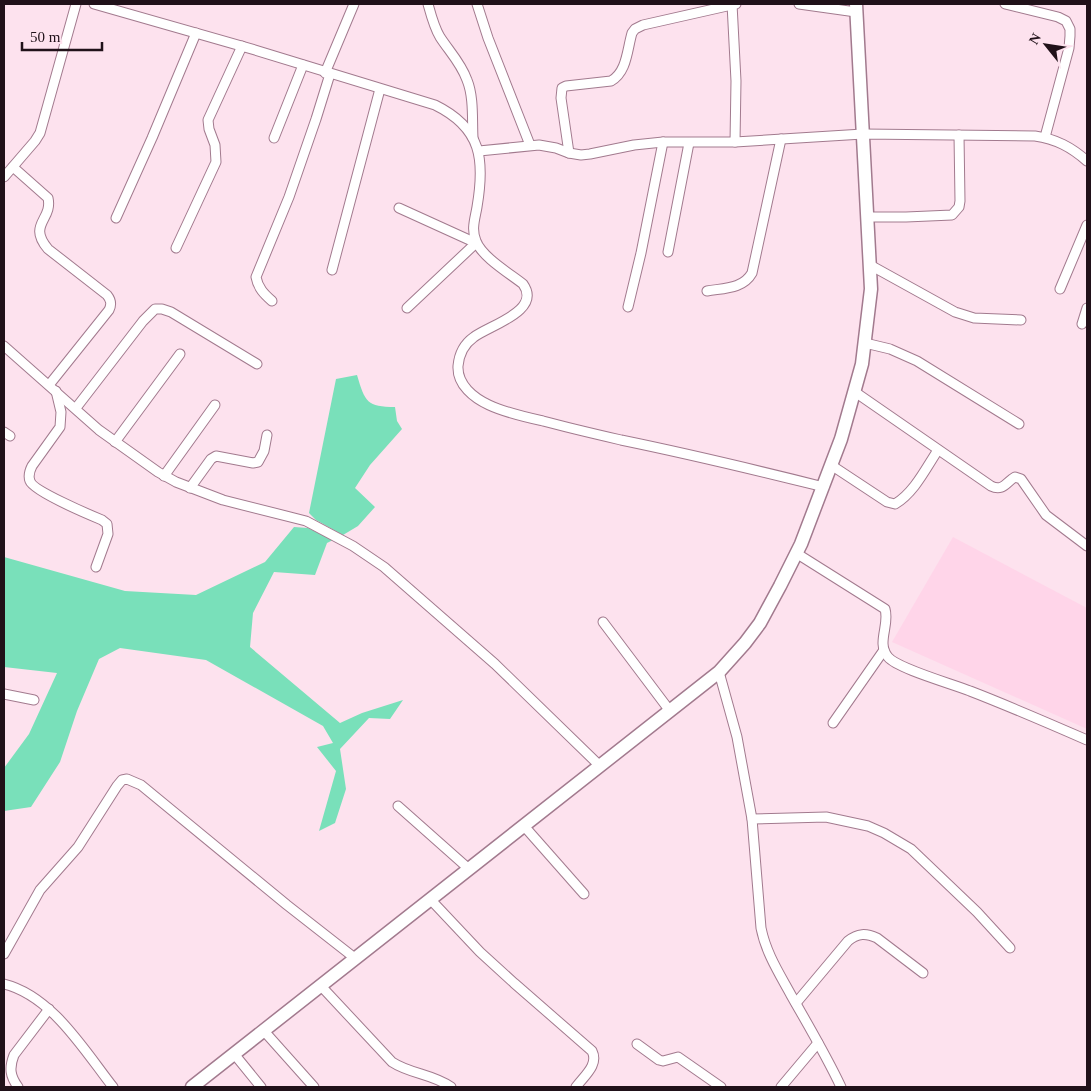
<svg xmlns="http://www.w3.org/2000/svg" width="1091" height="1091" font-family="Georgia,serif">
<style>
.built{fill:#ffd5e9}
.water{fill:#79e0ba}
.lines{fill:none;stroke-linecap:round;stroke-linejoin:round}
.street-casing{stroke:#a27a8e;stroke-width:11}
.secondary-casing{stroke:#a27a8e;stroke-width:15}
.street{stroke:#fff;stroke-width:9}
.secondary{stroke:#fff;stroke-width:12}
</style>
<rect width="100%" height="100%" fill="#fde2ee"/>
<polygon class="built" points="953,537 1087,608 1087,729 892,642"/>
<g class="water">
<path d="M357,375c8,27 10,32 38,32l2,14 5,8 -32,36 -15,23 20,19 -17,19 -15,9 -27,-15 -7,-7 27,-134z"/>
<polygon points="294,527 308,528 333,540 327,543 315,575 274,572 253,613 250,647 340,723 362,713 403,700 390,719 369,718 340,749 346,789 335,823 319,831 336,771 317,747 333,743 323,726 206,660 120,648 99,659 77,711 60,762 31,807 4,811 4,768 29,734 57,673 4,667 4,557 125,591 196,595 265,562"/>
</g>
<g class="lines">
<g class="street-casing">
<g id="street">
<path d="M94,4l161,46 180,55c47,23 50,55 42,102 -2,12 -6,22 -1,34 6,16 33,32 47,43 19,27 -33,41 -49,53 -10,7 -15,18 -16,29 -1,19 16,32 31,39 17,8 36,12 54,16 26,7 52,13 78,19 68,14 135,30 203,47"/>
<path d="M428,4c3,11 6,23 12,33 9,14 21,26 27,43 7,17 5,40 6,58"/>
<polyline points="477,4 488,38 530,145"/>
<polyline points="732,4 736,81 735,142"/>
<polyline points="799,4 856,12"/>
<polyline points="1005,4 1058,17 1066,21 1070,29 1070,36 1069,48 1045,137"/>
<polyline points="325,73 354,4"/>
<polyline points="274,138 303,65"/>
<path d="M479,151l60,-6 17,3 13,5 12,2 9,-1 44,-9 29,-3h72l128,-8 172,2c21,3 36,11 52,25"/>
<path d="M569,153l-8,-55 1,-10 4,-2 45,-5c16,-9 16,-31 21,-48l3,-4 8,-4 93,-21"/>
<path d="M13,167l35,31c5,22 -21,26 0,51l59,46c4,5 5,9 2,15l-60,75"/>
<polyline points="4,177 35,141 40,133 76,4"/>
<polyline points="399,208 476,243 407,308"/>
<polyline points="867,217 906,217 952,215 959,207 960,201 959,135"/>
<polyline points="116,218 152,138 196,33"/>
<polyline points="176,248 216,162 215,145 209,129 208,120 242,46"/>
<polyline points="668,252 689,143"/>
<polyline points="870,265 955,312 974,318 1021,320"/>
<polyline points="332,270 380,89"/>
<polyline points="1060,289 1087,225"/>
<path d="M707,291c17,-3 36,-2 45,-18l29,-134"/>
<path d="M272,301c-8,-7 -14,-13 -16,-24l33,-80 27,-78 14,-45"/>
<polyline points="628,307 641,253 663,142"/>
<polyline points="1082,324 1087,308"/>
<polyline points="865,343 890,349 917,361 1019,424"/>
<polyline points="4,346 99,430 158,472 176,482 223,500 306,521 353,546 384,567 495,664 600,766"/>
<path d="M56,391l5,21 -1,15 -28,39c-2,4 -4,10 -2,15 3,10 60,34 72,39l5,4 1,10 -12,33"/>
<path d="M855,392l136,94c12,6 15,-4 24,-9l6,2 25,36 41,31"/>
<polyline points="76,408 143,321 155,309 162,309 171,312 257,364"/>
<polyline points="4,432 10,436"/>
<polyline points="115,442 180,354"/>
<path d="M831,465l56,37 8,2c19,-11 31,-36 43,-54"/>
<polyline points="164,476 215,405"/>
<polyline points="190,488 211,459 216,456 253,463 258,462 264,451 267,435"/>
<path d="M796,553l89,56c5,16 -9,34 3,48 10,12 65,27 82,34 39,15 78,32 117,49"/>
<polyline points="603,622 670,711"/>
<path d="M719,672l18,65 15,82 9,109c5,25 18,45 30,67 17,30 35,60 50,92"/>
<polyline points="4,694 34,700"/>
<polyline points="833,723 884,650"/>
<polyline points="398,806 469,869"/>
<polyline points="752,819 826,817 868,826 884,833 911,849 977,912 1010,948"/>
<polyline points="524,826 584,894"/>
<path d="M431,900l49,52 34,31 78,68c7,14 -8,25 -16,36"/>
<polyline points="4,954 40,890 78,847 117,786 122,780 127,779 141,785 287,905 356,959"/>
<path d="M4,984c48,12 80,66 109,103"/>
<path d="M321,986l71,76c18,12 41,12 59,25"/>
<path d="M796,1003l52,-62c10,-8 18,-8 29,-3l46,35"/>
<polyline points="264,1031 314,1087"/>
<polyline points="637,1044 659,1060 663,1061 678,1057 721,1087"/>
<polyline points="235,1055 261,1087"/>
<path d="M18,1087c-8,-11 -9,-19 -4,-32l35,-46"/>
<polyline points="781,1087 818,1043"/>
</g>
</g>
<g class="secondary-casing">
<polyline id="secondary" points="192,1087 719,672 745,643 760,623 780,586 801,544 841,439 862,364 871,289 856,4"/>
</g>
<use href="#street" class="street"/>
<use href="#secondary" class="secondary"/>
</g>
<rect width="1091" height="1091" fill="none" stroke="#201119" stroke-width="10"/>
<g transform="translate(1046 45) rotate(300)" stroke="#fde2ee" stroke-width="4" paint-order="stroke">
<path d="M0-4L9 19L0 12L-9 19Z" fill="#201119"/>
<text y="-8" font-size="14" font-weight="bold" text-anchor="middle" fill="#201119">N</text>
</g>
<path d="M22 42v8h80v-8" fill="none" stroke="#201119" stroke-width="2.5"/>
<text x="30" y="42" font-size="15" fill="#201119" stroke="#fde2ee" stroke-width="4" paint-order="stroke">50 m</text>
</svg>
